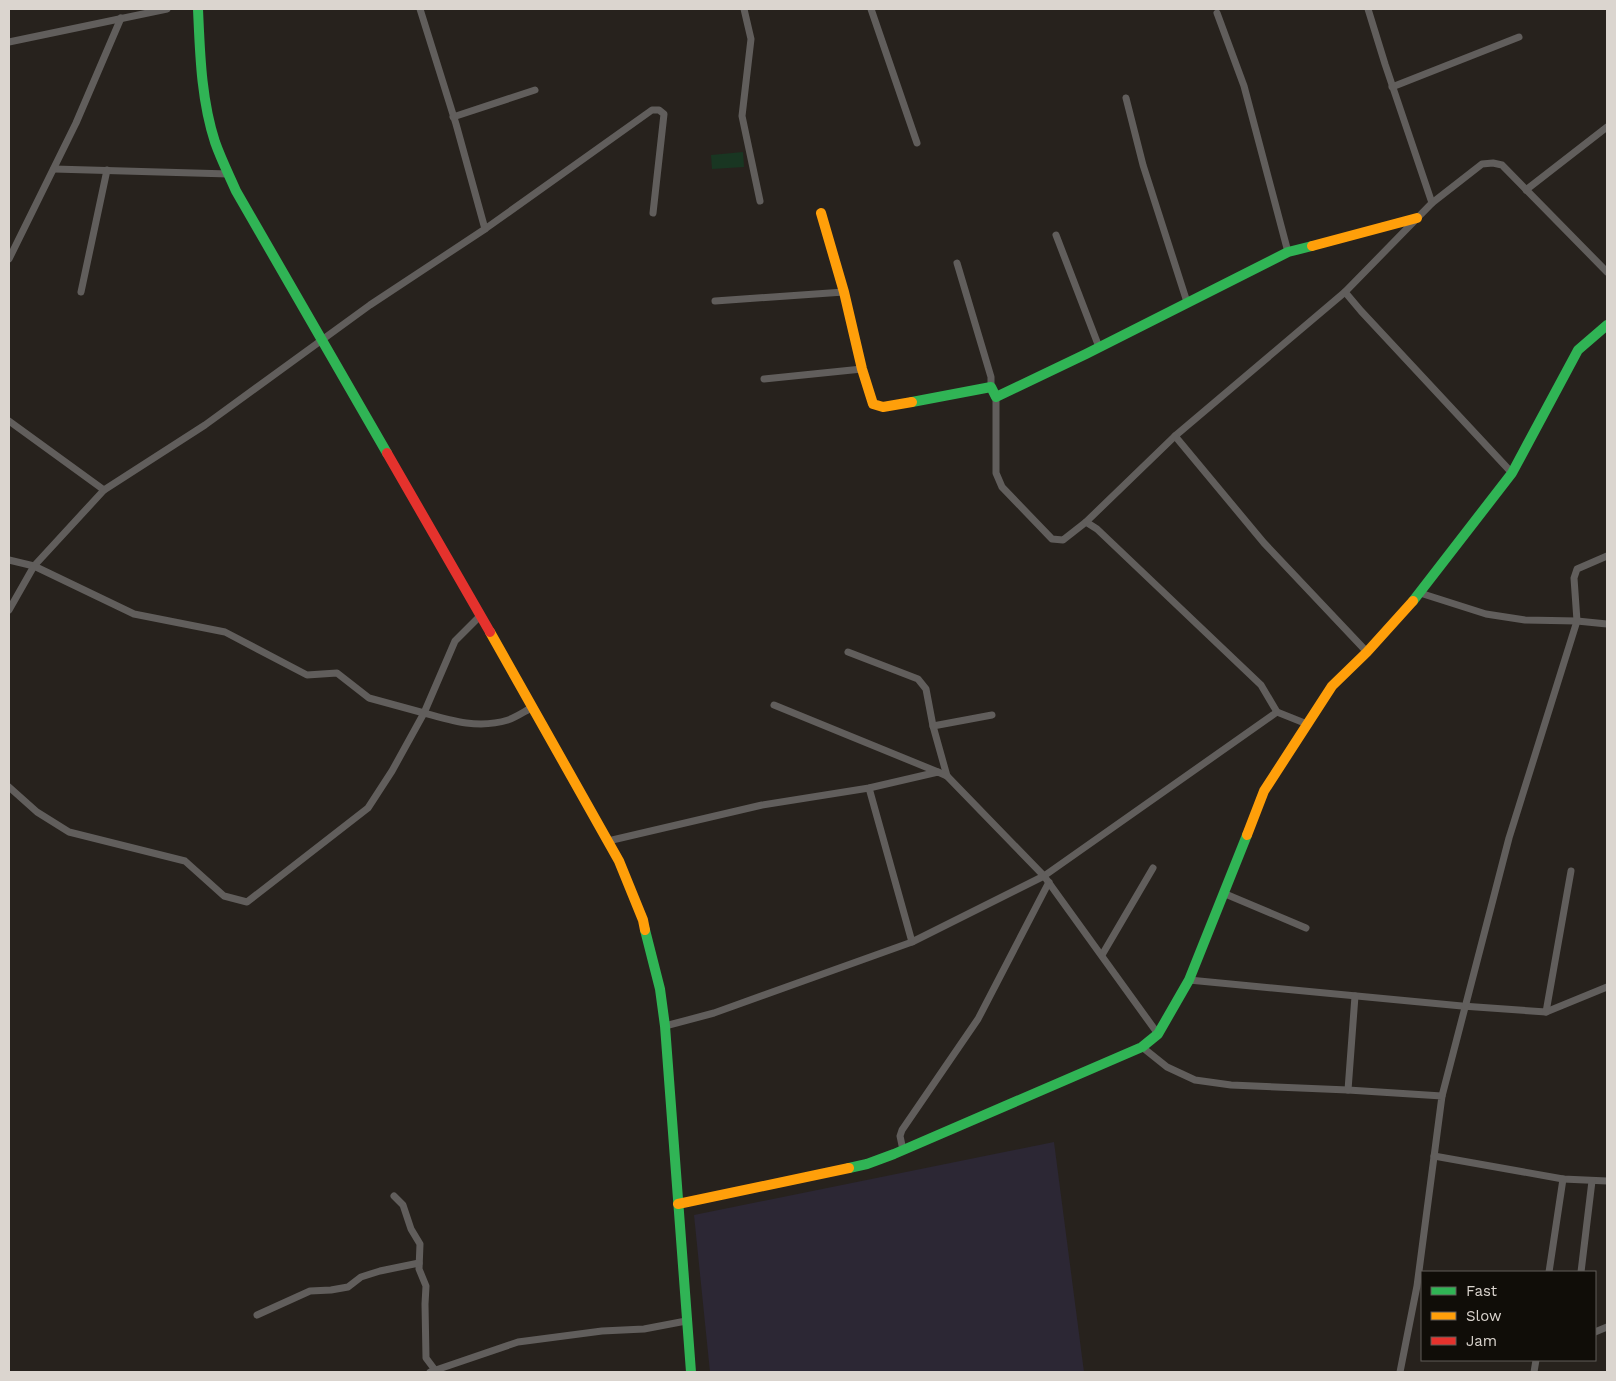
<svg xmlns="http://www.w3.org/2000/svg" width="1616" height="1381" font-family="'Work Sans',sans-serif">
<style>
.medical{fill:#2c2734}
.green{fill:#193622}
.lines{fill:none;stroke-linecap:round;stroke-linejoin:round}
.street{stroke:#615e5c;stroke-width:7}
.fast{stroke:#30b455;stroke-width:10}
.slow{stroke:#ff9f0a;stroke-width:10}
.jam{stroke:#e5322d;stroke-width:10}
</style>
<rect width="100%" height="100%" fill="#27221d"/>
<polygon class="medical" points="1054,1142 1084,1372 710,1372 694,1215"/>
<polygon class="green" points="743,152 744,167 712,169 711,155"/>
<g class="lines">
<g class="street">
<polyline points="420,9 456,124 485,229"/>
<polyline points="744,9 751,39 742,116 760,201"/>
<polyline points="871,9 917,143"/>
<polyline points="1368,9 1385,64 1432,203 1345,292 1361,311 1512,473"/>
<polyline points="1217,13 1244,86 1288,252"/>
<polyline points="9,42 167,9"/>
<polyline points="1392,87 1519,37"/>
<polyline points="1126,98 1143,165 1187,302"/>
<polyline points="453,117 535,90"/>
<polyline points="54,169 229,174"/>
<polyline points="1526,190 1607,127"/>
<polyline points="1432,203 1482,164 1493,163 1502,165 1607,272"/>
<polyline points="1056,235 1099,347"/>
<polyline points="9,259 76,123 121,18"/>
<polyline points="957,263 991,377 991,387"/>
<polyline points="81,292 107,170"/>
<polyline points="1345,292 1175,436 1264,543 1367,652"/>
<polyline points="715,301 844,292"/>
<polyline points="764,379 862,369"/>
<polyline points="996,397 996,473 1002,487 1052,539 1063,540 1086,522 1097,529 1261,685 1277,712 1307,724"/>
<polyline points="9,421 104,490 34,566 9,560"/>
<polyline points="104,490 205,425 370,305 485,229 652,110 659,110 664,114 653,213"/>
<polyline points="1086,522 1175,436"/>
<polyline points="1420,593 1486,614 1525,620 1577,621 1607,624"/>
<polyline points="9,610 34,566 134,614 225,632 307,675 337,673 369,698 424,713 455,641 480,616"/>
<polyline points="848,652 918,679 926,689 933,726 947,776 1044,876 1158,1034"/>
<polyline points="774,705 938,772"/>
<polyline points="933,726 992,715"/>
<path d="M9,787l28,25 32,20 116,29 39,35 23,6 121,-94 24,-37 32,-58c28,8 55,16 84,7 9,-3 17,-9 25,-13"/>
<polyline points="869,788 912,942"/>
<polyline points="608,841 762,805 869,788 938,772 947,776"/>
<polyline points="1223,893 1306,928"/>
<polyline points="1102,955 1153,868"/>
<polyline points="1189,980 1462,1006 1546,1012 1607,987"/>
<polyline points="1546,1012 1571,871"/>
<polyline points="665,1026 714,1013 912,942 1044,876 1277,712"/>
<polyline points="1142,1047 1167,1067 1195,1080 1231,1085 1348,1090 1442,1096 1417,1286 1400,1372"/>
<polyline points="1348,1090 1355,996"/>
<polyline points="1442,1096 1509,838 1577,621 1574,578 1577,569 1607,556"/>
<polyline points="903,1150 900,1136 902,1130 978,1019 1049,882"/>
<polyline points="1434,1156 1563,1179 1607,1181"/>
<polyline points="394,1196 403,1205 411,1229 420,1244 419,1269 426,1286 425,1304 426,1358 435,1370"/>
<polyline points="1549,1272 1563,1179"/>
<polyline points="1581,1272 1592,1181"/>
<polyline points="257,1315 310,1291 331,1290 348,1287 361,1277 380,1271 419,1263"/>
<polyline points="1595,1332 1607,1327"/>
<polyline points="430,1372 518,1342 602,1331 644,1329 686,1321"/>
<polyline points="1534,1372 1536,1360"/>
</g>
<g class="fast">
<path d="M198,9c2,44 3,90 17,133 6,17 14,33 21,49l151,262"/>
<polyline points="912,402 991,387 996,397 1086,354 1288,252 1312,246"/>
<polyline points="1413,601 1512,473 1578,350 1607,325"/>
<polyline points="645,930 660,989 665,1026 691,1372"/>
<polyline points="849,1168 867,1164 894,1154 1142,1047 1158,1034 1189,980 1247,835"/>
</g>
<g class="slow">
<polyline points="821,213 844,292 862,369 873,404 883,407 912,402"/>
<polyline points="1312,246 1417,218"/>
<polyline points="490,632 619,861 643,920 645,930"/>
<polyline points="1247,835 1264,791 1332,686 1367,652 1413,601"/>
<polyline points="678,1204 849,1168"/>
</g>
<polyline class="jam" points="387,453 490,632"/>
</g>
<rect width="1616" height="1381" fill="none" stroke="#dbd5cf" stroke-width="20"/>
<rect x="1421" y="1271" width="175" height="90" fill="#100d08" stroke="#615d58"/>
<rect x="1431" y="1287" width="25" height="8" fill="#30b455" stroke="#615d58"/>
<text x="1466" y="1296" font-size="15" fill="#dbd5cf">Fast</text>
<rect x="1431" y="1312" width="25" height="8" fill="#ff9f0a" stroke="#615d58"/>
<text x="1466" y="1321" font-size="15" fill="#dbd5cf">Slow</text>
<rect x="1431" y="1337" width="25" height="8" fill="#e5322d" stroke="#615d58"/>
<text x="1466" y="1346" font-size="15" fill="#dbd5cf">Jam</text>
</svg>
